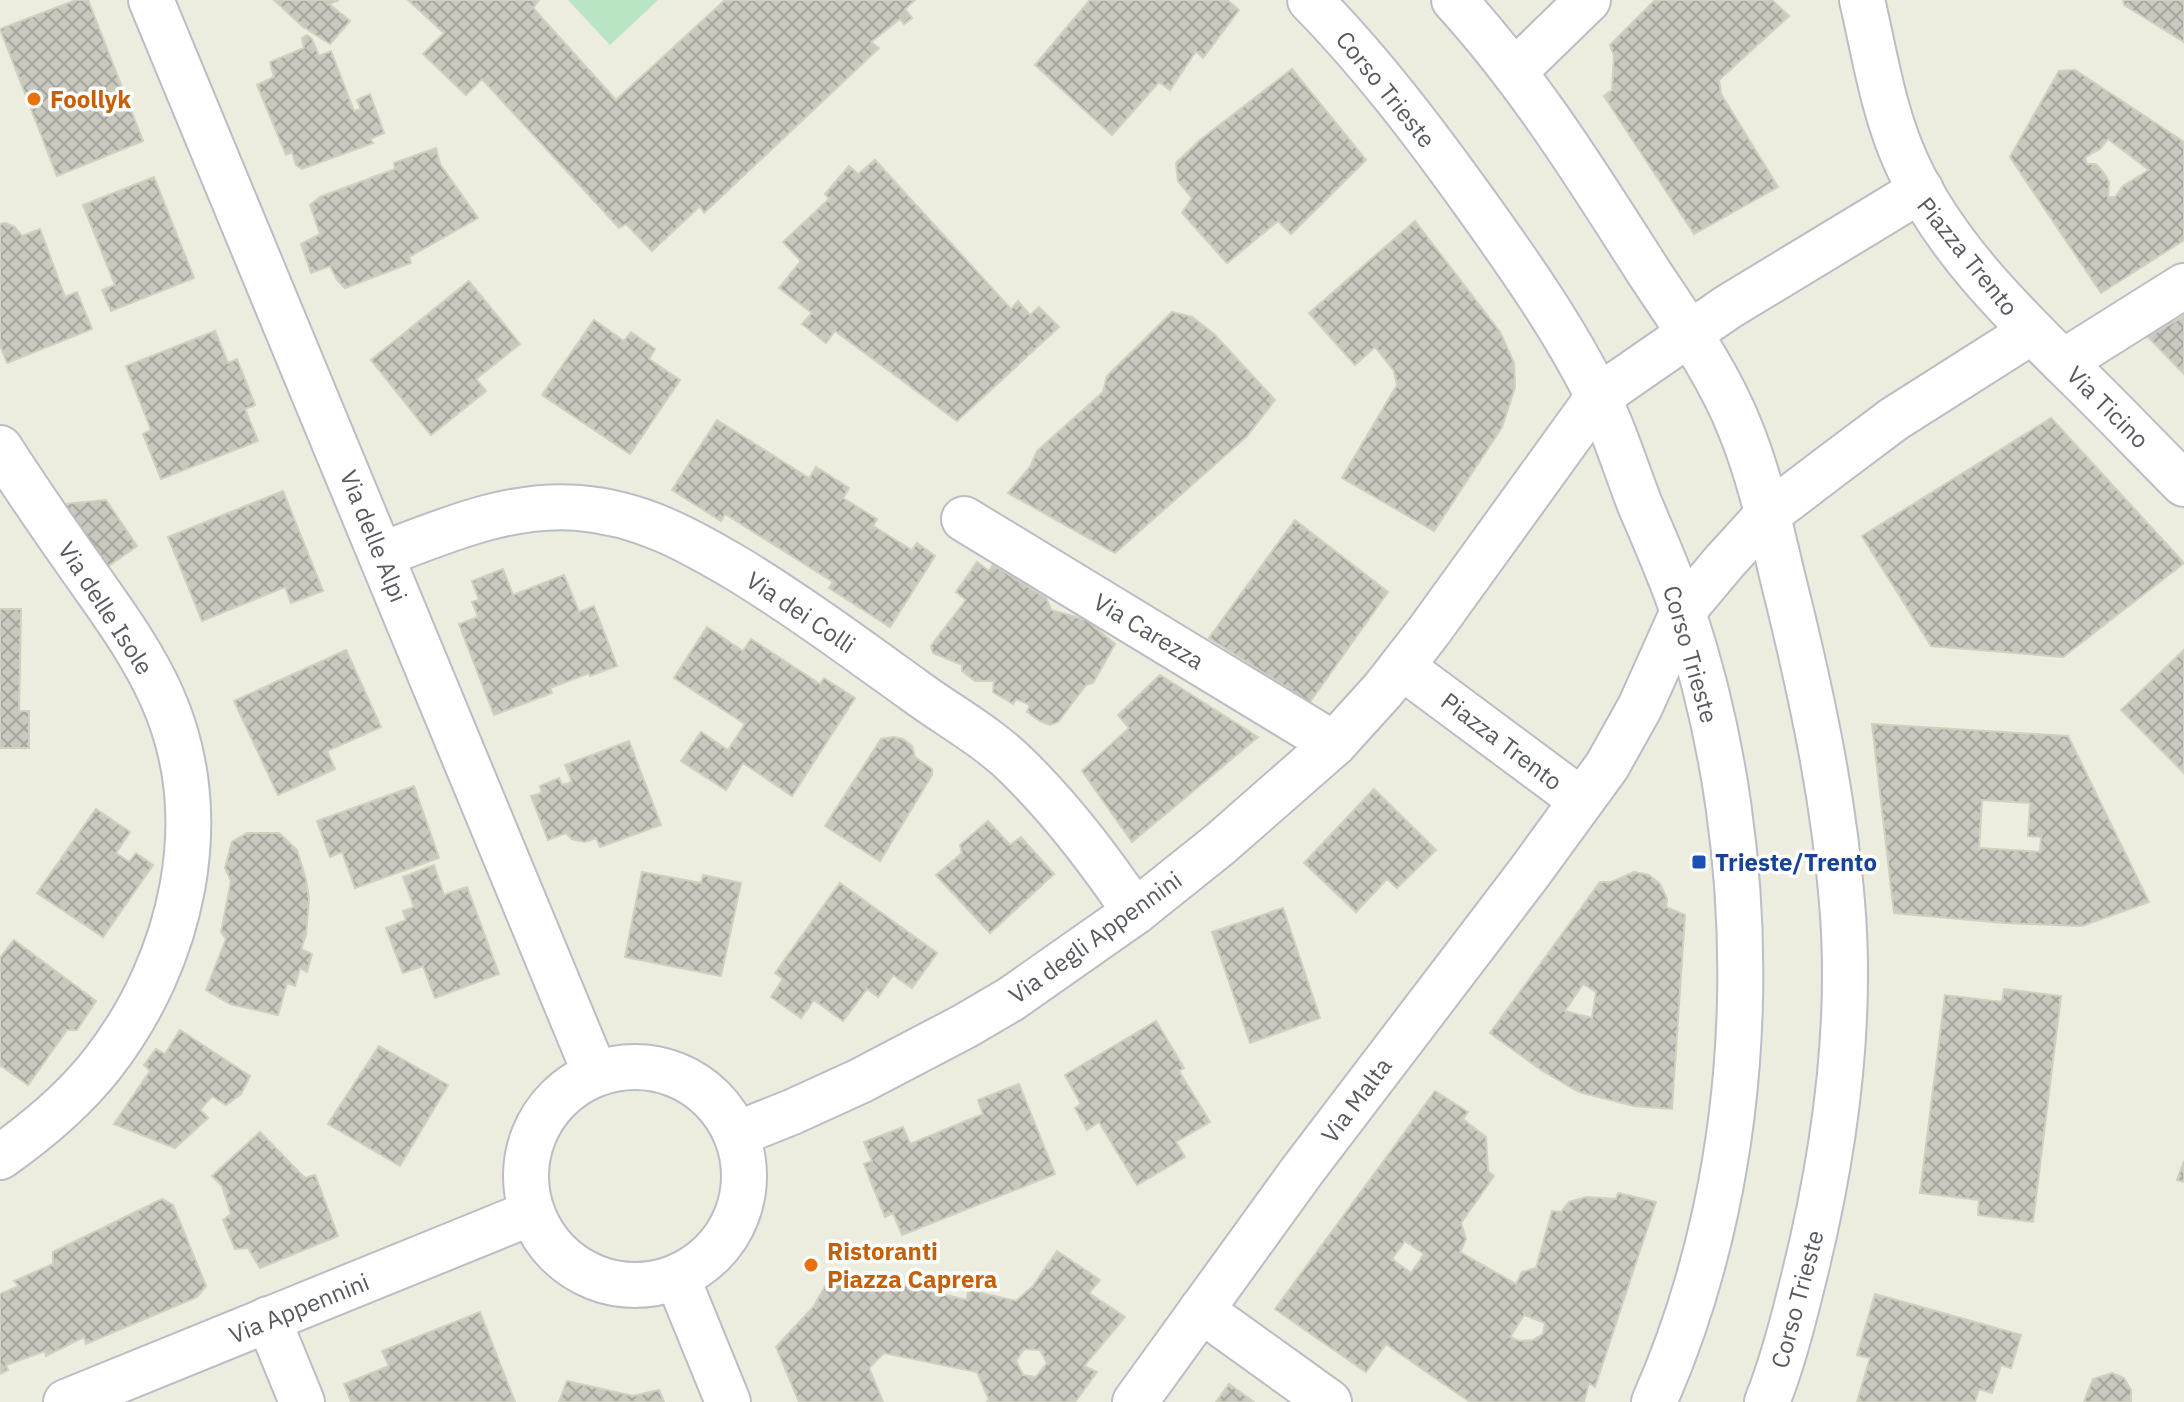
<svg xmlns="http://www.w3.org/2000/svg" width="2184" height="1402" font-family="'IBM Plex Sans',sans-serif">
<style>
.grass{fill:#bae5c5}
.building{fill:url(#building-cross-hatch);stroke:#d1cfbd;stroke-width:2;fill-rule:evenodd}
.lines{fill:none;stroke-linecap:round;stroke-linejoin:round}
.street-casing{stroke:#bcbdc4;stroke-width:48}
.secondary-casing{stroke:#bcbdc6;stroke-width:48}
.street{stroke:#fff;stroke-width:44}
.secondary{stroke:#fff;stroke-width:44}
.food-dot{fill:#e8710a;stroke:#fff;stroke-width:3}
.transit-dot{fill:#1a4fb4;stroke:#fff;stroke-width:3}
.labels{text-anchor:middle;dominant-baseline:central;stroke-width:7;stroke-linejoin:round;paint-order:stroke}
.street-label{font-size:24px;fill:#585a61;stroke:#fff}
.food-label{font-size:24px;font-weight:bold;fill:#c56008;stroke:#fff;text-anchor:start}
.transit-label{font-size:24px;font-weight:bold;fill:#164399;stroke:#fff;text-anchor:start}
</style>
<defs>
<pattern id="building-cross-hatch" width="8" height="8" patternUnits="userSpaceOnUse" patternTransform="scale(2)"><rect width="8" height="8" fill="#c9c8be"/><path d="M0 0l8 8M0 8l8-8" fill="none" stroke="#a6a59e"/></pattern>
</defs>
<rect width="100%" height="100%" fill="#ececdf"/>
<polygon class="grass" points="568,0 658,0 610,45"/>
<g class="building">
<polygon points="76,0 88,0 143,141 57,176 0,29"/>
<polygon points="274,0 339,0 329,4 350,21 330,44 302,26"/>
<polygon points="408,0 539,0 533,8 616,100 725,0 915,0 905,9 912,18 904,24 900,19 871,42 879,48 704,213 700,206 652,251 626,224 619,228 482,79 466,95 423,54 444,33"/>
<polygon points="1090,0 1227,0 1239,10 1203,58 1196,51 1170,90 1159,82 1112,135 1035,65"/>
<polygon points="1655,0 1772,0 1789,16 1719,80 1721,94 1778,187 1694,234 1604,96 1612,90 1614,56 1610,45"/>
<polygon points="2123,0 2184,0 2184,42 2124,5"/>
<polygon points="307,35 312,39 319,56 331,51 354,111 361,109 357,100 370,94 384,133 370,139 373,143 302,169 296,165 292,152 286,155 257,85 274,77 270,62 304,48 302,38"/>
<polygon points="1292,69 1366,160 1291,234 1278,221 1227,263 1182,213 1192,198 1178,181 1176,163 1200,140"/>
<path d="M2075,70l109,72v98l-83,53 -91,-136 49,-86zM2108,139l41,31 -26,16 -8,11h-7l1,-15 -5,-9 -8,-9h-9l-2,-7 15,-8z"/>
<polygon points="436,148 440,164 478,218 409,257 411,263 345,288 337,280 330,266 311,273 301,244 320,234 310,205 320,197 395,169 394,163"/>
<polygon points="875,160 1011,309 1018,301 1030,315 1039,307 1059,327 957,421 835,331 826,343 802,324 812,313 779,288 801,261 783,242 829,199 825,194 849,166 858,174"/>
<polygon points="154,177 194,278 111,311 102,290 115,285 83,205"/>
<polygon points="1415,221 1500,332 1514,363 1515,387 1502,427 1434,531 1342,478 1397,385 1394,371 1375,347 1355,365 1309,313"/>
<polygon points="5,223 15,227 22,236 40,229 65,297 77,292 92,329 7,363 0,345 0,224"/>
<polygon points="469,281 520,344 476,379 486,391 431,435 371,360"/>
<polygon points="1172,312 1192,317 1214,334 1275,400 1247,436 1115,553 1008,493 1030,467 1037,451 1103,392 1107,376"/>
<polygon points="2184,316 2184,374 2148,337"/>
<polygon points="594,320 624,341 631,332 655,349 649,359 680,380 630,454 542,395"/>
<polygon points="215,331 228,363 237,359 255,405 245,409 258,441 161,479 143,434 151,430 126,366"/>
<polygon points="2051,418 2184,563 2063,657 1931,646 1862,536"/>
<polygon points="717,420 809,478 816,467 849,488 843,498 877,519 873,526 912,550 917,543 935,556 890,627 829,588 833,582 725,514 721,521 672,490"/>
<polygon points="283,491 323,591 291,603 285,587 202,621 168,537"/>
<polygon points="106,500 137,546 107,567 64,504"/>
<polygon points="1295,520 1388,592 1310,702 1209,638"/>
<polygon points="977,562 989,571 993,565 1046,598 1051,610 1086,620 1115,644 1093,683 1086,685 1058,722 1050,725 1040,721 1027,712 1030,705 1016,699 1013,704 993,692 994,681 975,681 962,671 962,665 933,653 931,646 966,600 956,592"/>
<polygon points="503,569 513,595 564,575 579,612 594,606 617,666 590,676 589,673 550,688 552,693 494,715 459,624 478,617 472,602 479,600 472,581"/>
<polygon points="0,609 21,609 19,711 29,711 29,748 0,748"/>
<polygon points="707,627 743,651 751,639 820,684 824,678 855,698 792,796 743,763 726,790 681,761 701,732 728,750 745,724 674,678"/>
<polygon points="346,650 381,727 327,751 335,769 278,795 234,701"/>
<polygon points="2184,650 2184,773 2121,710"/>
<polygon points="1160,675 1258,737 1132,842 1082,771 1129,728 1118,715"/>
<path d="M1872,724l196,12 81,166 -67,24 -77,-3 -111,-10zM1982,800l48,3 -2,33 13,1 -1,15 -61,-4z"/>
<polygon points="894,737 903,739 912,746 915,757 932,769 932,775 880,861 825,826 881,739"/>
<polygon points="629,741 661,825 600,847 596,838 585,842 572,839 566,833 548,840 531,796 542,793 540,786 559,778 562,785 572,782 565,765"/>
<polygon points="414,786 439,858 355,888 342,852 330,857 317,821"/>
<polygon points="1374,789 1436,850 1397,888 1387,879 1356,912 1304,863"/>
<polygon points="96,809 130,832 116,853 129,862 136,853 153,865 103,937 37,893"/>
<polygon points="988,821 1010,845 1021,837 1054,874 990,933 936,875 962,853 960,845"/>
<polygon points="247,833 279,833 297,850 306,880 309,899 306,935 301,949 312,954 307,972 300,968 295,986 287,983 278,1015 230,1004 206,990 226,939 221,932 231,881 225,868 232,842"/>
<polygon points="434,865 444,895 467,887 499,974 435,998 423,966 403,973 386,928 406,920 403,911 414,907 403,877"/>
<polygon points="642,872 701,883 703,875 741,883 721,976 625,957"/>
<path d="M1634,872l15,3 11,9 7,15 -1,8 19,8 -13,194 -38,-3 -55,-14 -38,-22 -51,-37 110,-151h11zM1583,984l13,8 -4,26 -27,-7z"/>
<polygon points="840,883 937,953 912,988 893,975 878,997 867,989 843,1021 814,1000 801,1018 771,997 783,979 775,973"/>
<polygon points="1283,908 1320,1018 1250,1043 1212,932"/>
<polygon points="14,940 96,1001 77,1030 67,1030 28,1085 0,1065 0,958"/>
<polygon points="2004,989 2061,996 2033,1222 1978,1215 1979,1200 1920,1193 1945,995 2002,1002"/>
<polygon points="1156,1021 1184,1068 1179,1071 1210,1122 1176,1142 1185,1157 1137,1185 1099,1122 1087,1130 1075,1108 1081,1104 1065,1075"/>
<polygon points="180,1030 250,1076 241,1094 226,1105 212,1096 200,1110 208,1118 175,1148 114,1124 150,1071 144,1065 156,1049 165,1054"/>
<polygon points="379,1046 448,1085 400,1166 328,1124"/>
<polygon points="1019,1084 1055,1174 902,1235 893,1213 885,1217 864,1164 872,1161 864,1142 903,1127 910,1144 983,1114 978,1100"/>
<path d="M1435,1091l33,21 -5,7 23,18 2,34 6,5 -33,47 5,16 -6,13 56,32 6,-12 14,-4 16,-57 9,1 8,-10 18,-5 29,2 2,-6 38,9 -61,185 -6,-4 -5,19h-114l-84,-58 -20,28 -91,-63zM1405,1241l19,13 -13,19 -19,-14zM1524,1315l21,8 -2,11 -10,6 -14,1 -9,-4z"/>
<polygon points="260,1132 305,1178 315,1175 338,1236 260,1268 248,1248 235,1249 223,1220 231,1214 222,1186 212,1176"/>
<polygon points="2184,1161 2184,1182 2177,1180"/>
<polygon points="162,1199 173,1205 206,1286 197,1297 86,1344 84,1337 46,1356 45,1351 6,1365 8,1370 0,1374 0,1294 19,1286 14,1281 53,1264 53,1252"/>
<path d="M1057,1251l43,29 -11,13 36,24 -41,49 13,6 -22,30h-88l2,-2 -12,-28 -93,-19 -15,15 14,34h-84l-23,-55 38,-41 21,-37 132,31 1,-10 48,11 17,-15zM1024,1349l16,1 7,13 -11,14 -13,-2 -7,-14z"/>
<polygon points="1875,1294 2021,1335 2011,1368 2001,1365 1992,1393 1979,1389 1975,1402 1857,1402 1870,1358 1857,1355"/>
<polygon points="480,1312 515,1402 351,1402 344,1384 389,1366 382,1351"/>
<polygon points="2112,1373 2124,1378 2131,1390 2131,1402 2084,1402 2093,1379"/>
<polygon points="567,1381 633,1396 659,1390 664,1402 559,1402"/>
<polygon points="1229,1384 1254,1402 1216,1402"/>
</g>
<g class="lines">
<g class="street-casing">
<g id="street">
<polyline points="151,0 595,1073"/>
<path d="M1862,0c13,55 21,112 45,164 37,82 107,150 170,212 36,35 71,72 107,108"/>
<polyline points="1514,72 1588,0"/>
<polyline points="2063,362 2184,286"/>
<path d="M0,448c27,42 56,84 85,125 28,40 57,79 77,124 54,121 20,264 -59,366 -28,36 -66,68 -103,94"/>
<polyline points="964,519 1334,744"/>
<path d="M381,555c63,-24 129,-53 198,-47 62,5 110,32 162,63 60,37 117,79 174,120 34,25 73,46 102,75 45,44 83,94 118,146"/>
<polyline points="1402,667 1581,800"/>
<circle cx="635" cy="1176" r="109"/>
<polyline points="737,1134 792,1112 860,1081 965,1026 1011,999 1135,912 1220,844 1334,744 1383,690 1429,631 1598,397 1728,307 1921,190"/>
<polyline points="677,1277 728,1402"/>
<polyline points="1201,1310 1329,1402"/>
<polyline points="268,1319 302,1402"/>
<polyline points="66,1402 531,1213"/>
<polyline points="1135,1402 1302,1171 1529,873 1607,766 1640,707 1683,611 1725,561 1767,515 1830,467 1894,419 2031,332"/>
</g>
</g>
<g class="secondary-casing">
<g id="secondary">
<path d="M1310,0c61,62 114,132 165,203 43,60 91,128 123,194 17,35 28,72 42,108 15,35 31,71 43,107 83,249 78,549 -29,790"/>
<path d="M1454,0c75,82 134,177 194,271 33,50 70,101 92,157 23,56 34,117 49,175 24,99 45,198 53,299 11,128 -10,267 -42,391 -9,37 -19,74 -33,109"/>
</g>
</g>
<use href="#street" class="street"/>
<use href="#secondary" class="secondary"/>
</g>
<g class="food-dot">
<circle cx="34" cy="99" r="8"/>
<circle cx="811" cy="1265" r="8"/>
</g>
<rect class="transit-dot" x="1691" y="854" width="16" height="16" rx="4"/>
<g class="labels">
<g class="street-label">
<text transform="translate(1386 89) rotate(51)">Corso Trieste</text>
<text transform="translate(1968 256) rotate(51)">Piazza Trento</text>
<text transform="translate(2108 407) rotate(45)">Via Ticino</text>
<text transform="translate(374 536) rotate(68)">Via delle Alpi</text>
<text transform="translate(106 608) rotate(57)">Via delle Isole</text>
<text transform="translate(801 612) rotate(34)">Via dei Colli</text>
<text transform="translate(1149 631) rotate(31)">Via Carezza</text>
<text transform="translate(1691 654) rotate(74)">Corso Trieste</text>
<text transform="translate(1502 741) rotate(37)">Piazza Trento</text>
<text transform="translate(1095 937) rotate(-36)">Via degli Appennini</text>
<text transform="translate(1356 1100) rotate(-53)">Via Malta</text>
<text transform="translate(1797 1299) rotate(-75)">Corso Trieste</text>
<text transform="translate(299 1308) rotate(-22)">Via Appennini</text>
</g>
<g class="food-label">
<text x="50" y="99">Foollyk</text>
<text x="827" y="1251">Ristoranti<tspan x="827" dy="28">Piazza Caprera</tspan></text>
</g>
<g class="transit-label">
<text x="1715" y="862">Trieste/Trento</text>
</g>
</g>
</svg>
